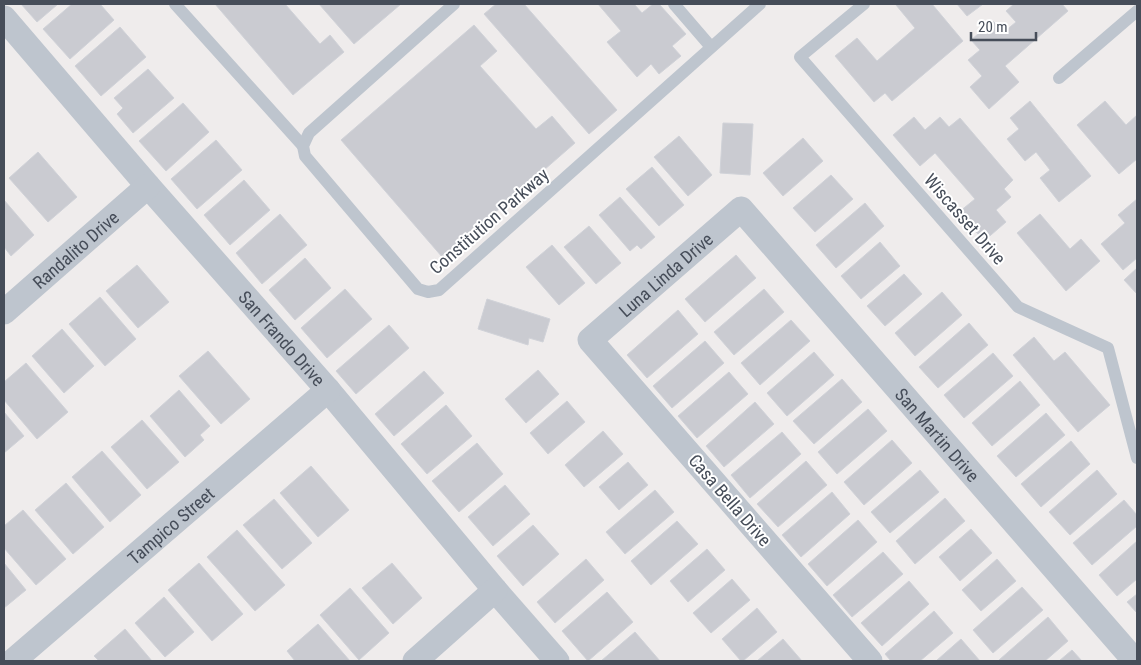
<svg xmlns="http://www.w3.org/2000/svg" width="1141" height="665" font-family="'Roboto Condensed',sans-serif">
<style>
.building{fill:#cacbd1;stroke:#d0d2d8}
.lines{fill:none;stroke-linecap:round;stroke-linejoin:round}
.lane{stroke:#bec5ce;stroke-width:12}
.street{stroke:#bec5ce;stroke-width:25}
.labels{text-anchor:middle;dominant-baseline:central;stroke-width:4;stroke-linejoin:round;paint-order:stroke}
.street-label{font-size:18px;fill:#464d59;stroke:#fff}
</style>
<rect width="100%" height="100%" fill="#efecec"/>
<g class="building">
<polygon points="21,4 58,4 37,22"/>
<polygon points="72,4 100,4 114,20 70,59 43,29"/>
<polygon points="215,4 285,4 320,44 330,35 344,52 293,95"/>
<polygon points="319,4 401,4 354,44"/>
<polygon points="496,4 524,4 617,110 589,134 484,14"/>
<polygon points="598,4 634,4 642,13 653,4 659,4 686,34 672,46 681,56 659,74 651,64 637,77 607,42 621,31"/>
<polygon points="898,4 932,4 963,41 892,101 885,93 874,102 835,56 857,38 877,61 915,28 896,5"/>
<polygon points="957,4 983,4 967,16"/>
<polygon points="1014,4 1062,4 1068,11 1005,66 1019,82 989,109 970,87 982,76 968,60 980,50 971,40 993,21 1004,32 1016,22 1006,11"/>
<polygon points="474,25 497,51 480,66 536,129 552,116 575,143 443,258 341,140"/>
<polygon points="120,27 146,57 101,96 75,66"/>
<polygon points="148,69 174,98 133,133 117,114 123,108 114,98"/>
<polygon points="1030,101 1091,176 1059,202 1040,178 1050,170 1036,152 1025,161 1007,139 1019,129 1010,118"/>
<polygon points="1105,101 1126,125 1137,115 1137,159 1119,174 1077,125"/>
<polygon points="183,103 209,132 166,171 139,141"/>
<polygon points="914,117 925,130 940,117 949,127 960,118 1013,180 1004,189 1011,197 996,210 1006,222 984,241 959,212 975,199 935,153 920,166 893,135"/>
<polygon points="723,123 753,124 750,175 720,173"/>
<polygon points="679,136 712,175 688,196 654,157"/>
<polygon points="803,138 823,161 783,196 763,173"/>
<polygon points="216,140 242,170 197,209 171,179"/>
<polygon points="38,152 77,197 48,222 9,178"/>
<polygon points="652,167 684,205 659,226 626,189"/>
<polygon points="831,175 853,199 815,232 793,208"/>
<polygon points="244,180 270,210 230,245 204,215"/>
<polygon points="620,197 655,237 641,249 637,245 630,251 599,215"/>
<polygon points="1137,199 1137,258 1123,270 1101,244 1125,223 1118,215"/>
<polygon points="4,200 34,235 11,256 4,247"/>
<polygon points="865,203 884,226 836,268 816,245"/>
<polygon points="280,214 307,245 262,284 236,253"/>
<polygon points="1040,214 1070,249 1081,239 1100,261 1066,291 1017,233"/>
<polygon points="589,226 621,263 596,284 564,247"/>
<polygon points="880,242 900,266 861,299 841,276"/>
<polygon points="552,245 585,283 559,305 526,267"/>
<polygon points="736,255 756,278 705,322 685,299"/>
<polygon points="305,258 331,288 295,320 269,290"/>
<polygon points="137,265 169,302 138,328 106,291"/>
<polygon points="1137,268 1137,294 1124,280"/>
<polygon points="904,274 922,294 885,326 867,306"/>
<polygon points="345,289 372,319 327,358 301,328"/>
<polygon points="764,289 784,312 734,355 714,332"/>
<polygon points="942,292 962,315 915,356 895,333"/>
<polygon points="100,297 136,339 105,366 69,324"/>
<polygon points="487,299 550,319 543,342 529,338 528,345 478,329"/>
<polygon points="678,310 698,334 647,378 627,355"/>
<polygon points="791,320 810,341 760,385 741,363"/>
<polygon points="969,323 988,345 938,388 919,367"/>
<polygon points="389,325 409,348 356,394 336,371"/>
<polygon points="62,329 94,366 64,393 32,356"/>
<polygon points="1034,337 1054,361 1065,352 1110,405 1078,432 1013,355"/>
<polygon points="705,341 724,363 672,408 653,386"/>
<polygon points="208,351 250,399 221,424 179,376"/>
<polygon points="814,352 834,375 787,416 767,393"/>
<polygon points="993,353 1013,376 964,418 944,395"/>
<polygon points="26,363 68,412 37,439 4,400 4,382"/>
<polygon points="538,370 559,394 526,423 505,399"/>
<polygon points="424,371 444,393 394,436 375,414"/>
<polygon points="729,372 748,394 697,438 678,416"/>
<polygon points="842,379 862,402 814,444 793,421"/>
<polygon points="1020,381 1040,405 992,446 972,423"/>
<polygon points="179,390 210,426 200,435 204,440 185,457 150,416"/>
<polygon points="567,401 585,422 548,454 530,433"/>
<polygon points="755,402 774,424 724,467 706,446"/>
<polygon points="446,405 472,436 427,474 401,444"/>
<polygon points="868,409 887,431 837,474 818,452"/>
<polygon points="4,412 24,436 4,453"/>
<polygon points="1046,413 1065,435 1016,477 997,456"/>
<polygon points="142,420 179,462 147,489 111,447"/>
<polygon points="603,431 623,454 584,487 565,465"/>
<polygon points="782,432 801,454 750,498 731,475"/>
<polygon points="892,440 912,463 864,505 844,482"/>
<polygon points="1071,441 1090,464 1041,507 1021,484"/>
<polygon points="477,443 503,474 459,512 432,481"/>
<polygon points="102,451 141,495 110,522 72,477"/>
<polygon points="806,461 827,485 778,527 757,504"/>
<polygon points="628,462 648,485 619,510 599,487"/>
<polygon points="311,466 349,510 318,537 280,493"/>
<polygon points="920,470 939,492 890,533 871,512"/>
<polygon points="1097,470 1117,494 1070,535 1049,512"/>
<polygon points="66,483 104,527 73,554 35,510"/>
<polygon points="505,485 530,514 493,546 468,517"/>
<polygon points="655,490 674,512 625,554 606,532"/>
<polygon points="832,492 850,514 801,557 782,535"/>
<polygon points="945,498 965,521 915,564 896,541"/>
<polygon points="274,499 312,543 282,569 243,525"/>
<polygon points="1124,500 1137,515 1137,526 1092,565 1073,543"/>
<polygon points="23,510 66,559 36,585 4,548 4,526"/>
<polygon points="858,520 877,542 827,586 808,564"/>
<polygon points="677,521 698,544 651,585 631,561"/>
<polygon points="533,525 559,554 523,586 497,556"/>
<polygon points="971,529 992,553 960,581 939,557"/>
<polygon points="237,530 285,585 255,611 207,557"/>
<polygon points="1137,541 1137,579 1117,596 1099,575"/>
<polygon points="707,549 725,570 688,602 670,581"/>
<polygon points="883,552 903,574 852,617 833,595"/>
<polygon points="586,559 604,580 555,623 537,602"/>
<polygon points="997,559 1016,581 981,611 962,590"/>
<polygon points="4,563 26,590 4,608"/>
<polygon points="199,563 243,614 212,641 168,590"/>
<polygon points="392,563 422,598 393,624 362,588"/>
<polygon points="732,579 750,600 711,633 693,613"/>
<polygon points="909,581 929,604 882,646 861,623"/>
<polygon points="1022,587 1043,610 993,653 973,630"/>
<polygon points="350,588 389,633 359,660 320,615"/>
<polygon points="607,592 633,622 588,661 562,631"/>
<polygon points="1137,594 1137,613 1127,602"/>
<polygon points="164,597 194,632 165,657 135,623"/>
<polygon points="757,608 777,632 743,661 741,661 722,639"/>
<polygon points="934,611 953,633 920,661 891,661 885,654"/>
<polygon points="1048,617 1068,641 1045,661 1000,661 999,660"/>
<polygon points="318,624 350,661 295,661 287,651"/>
<polygon points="125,629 152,661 99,661 94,656"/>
<polygon points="635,632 660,661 601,661"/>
<polygon points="783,639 802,661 757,661"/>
<polygon points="961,639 980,661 936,661"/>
<polygon points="1072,650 1082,661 1059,661"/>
</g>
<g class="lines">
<g class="lane">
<polyline points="175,4 303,146"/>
<polyline points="454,4 309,133 303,146 305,156 418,289 428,292 439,290 760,4"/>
<polyline points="674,4 711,47"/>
<polyline points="864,4 800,57 1018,307 1108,348 1137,458"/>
<polyline points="1059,78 1137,11"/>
</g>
<g class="street">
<path id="s1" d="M4,18l144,168 180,204 167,200 62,71"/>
<path id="s2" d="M4,312l144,-126"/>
<path id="s3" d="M13,661l315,-271"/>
<polyline points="415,661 495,590"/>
<path id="s4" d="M870,661l-280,-321 151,-131 394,452"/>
</g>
</g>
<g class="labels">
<g class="street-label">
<text transform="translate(965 219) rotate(49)">Wiscasset Drive</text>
<text transform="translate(489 221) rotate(-41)">Constitution Parkway</text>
<text stroke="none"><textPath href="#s2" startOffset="95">Randalito Drive</textPath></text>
<text stroke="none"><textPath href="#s4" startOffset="526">Luna Linda Drive</textPath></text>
<text stroke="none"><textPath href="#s1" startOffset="424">San Frando Drive</textPath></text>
<text stroke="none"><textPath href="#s4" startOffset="925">San Martin Drive</textPath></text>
<text transform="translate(730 500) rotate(49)">Casa Bella Drive</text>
<text stroke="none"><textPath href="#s3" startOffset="208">Tampico Street</textPath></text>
</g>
</g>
<rect width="1141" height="665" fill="none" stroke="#464d59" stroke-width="10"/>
<path d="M971 32v8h65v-8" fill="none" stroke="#464d59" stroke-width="2.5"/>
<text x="978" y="32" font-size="15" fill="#464d59" stroke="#ffffff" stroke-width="4" paint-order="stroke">20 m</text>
</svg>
